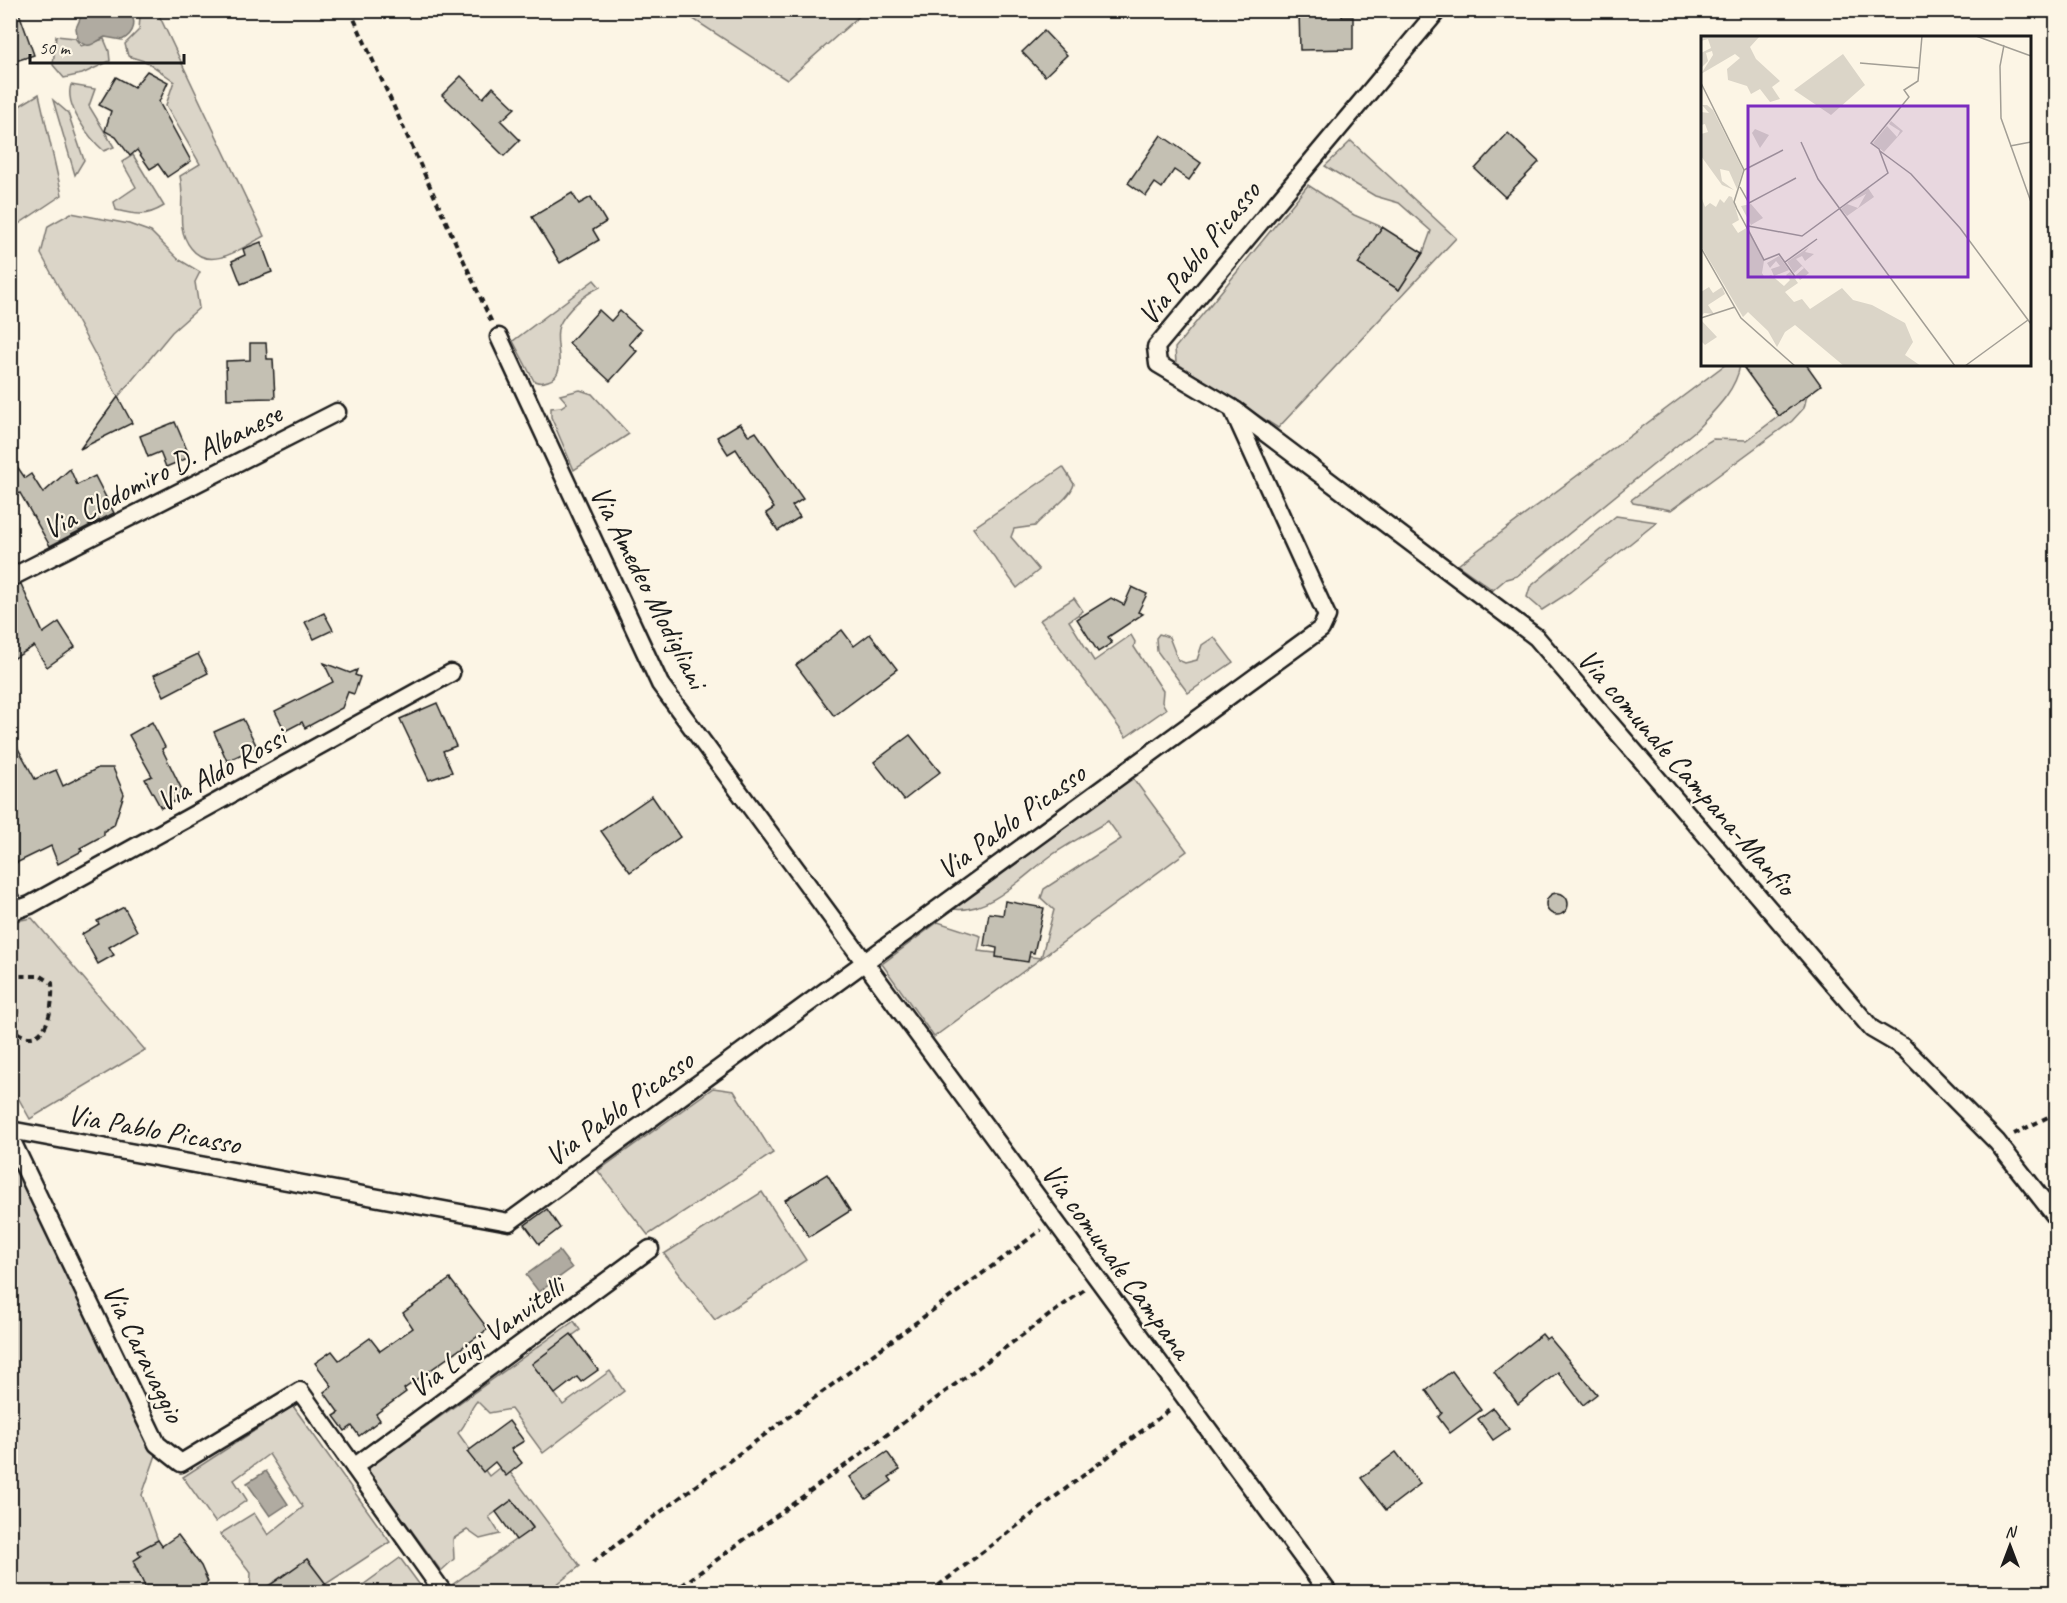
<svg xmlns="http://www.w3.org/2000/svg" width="2067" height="1603" font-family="Caveat,sans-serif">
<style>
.green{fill:#dbd5c8;stroke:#7c7872;stroke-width:1.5}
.water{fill:#b0aba1;stroke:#75726c;stroke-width:1.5}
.building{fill:#c4c0b3;stroke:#1c1c1c;stroke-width:1.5}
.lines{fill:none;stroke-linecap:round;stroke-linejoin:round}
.minor-casing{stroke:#1c1c1c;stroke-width:21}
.path{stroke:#1c1c1c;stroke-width:4;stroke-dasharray:6 4.5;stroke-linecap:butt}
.minor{stroke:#fcf5e5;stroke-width:16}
.labels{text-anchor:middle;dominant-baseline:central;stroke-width:4.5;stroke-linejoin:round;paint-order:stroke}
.street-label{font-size:30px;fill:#1c1c1c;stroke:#fcf5e5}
.inset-road{fill:none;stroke:#a29e95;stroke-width:1.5}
.view{fill:#7b2cbf;fill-opacity:0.15;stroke:#7b2cbf;stroke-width:3}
.inset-edge{fill:none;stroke:#1c1c1c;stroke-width:3}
</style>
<rect width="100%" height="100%" fill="#fcf5e5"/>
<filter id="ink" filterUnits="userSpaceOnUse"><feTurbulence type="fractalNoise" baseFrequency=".0167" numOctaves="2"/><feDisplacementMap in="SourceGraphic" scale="12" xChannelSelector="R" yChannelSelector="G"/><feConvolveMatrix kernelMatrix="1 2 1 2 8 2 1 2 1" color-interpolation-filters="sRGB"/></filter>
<g filter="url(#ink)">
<g class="green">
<path d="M136,11h21l107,225c-21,11 -54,37 -73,12 -4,-5 -8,-14 -9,-21 -2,-17 2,-34 -2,-51l20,-12 -34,-59 8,-24 -27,-19 -19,-6 -3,-12 14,-14 1,-13z"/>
<polygon points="681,11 865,11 787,80"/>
<polygon points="56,36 75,38 81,46 104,39 109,51 110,61 82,74 64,78 53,65"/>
<path d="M71,85l24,4 -6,17 25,41 -10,4c-15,-13 -40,-46 -33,-66z"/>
<polygon points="39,94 62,195 11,229 11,111"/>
<polygon points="53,100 68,113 84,160 75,175"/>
<polygon points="1351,141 1456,238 1278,428 1176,363 1175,348 1308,185 1354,215 1382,227 1359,264 1399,290 1423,253 1431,231 1399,203 1375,196 1325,166"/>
<path d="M133,155l31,51c-18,11 -28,9 -48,4l-2,-8 22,-15 -14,-25z"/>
<polygon points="71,213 129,224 151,232 178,259 200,272 195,282 199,308 172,332 118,397 41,254 48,226"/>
<path d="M594,280l6,7c-15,7 -34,23 -41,39 -7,16 11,48 -11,55 -6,2 -8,2 -14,0l-21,-40z"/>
<path d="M1726,364l14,1c-4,26 -26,46 -44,65l-179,146 -11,3 -13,11 -35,-25z"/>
<polygon points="580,390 592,394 629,434 574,470 551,417 551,408 561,407 567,403 560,395"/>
<polygon points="1807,395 1804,408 1792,421 1671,510 1633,503 1631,500 1708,442 1713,439 1747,440"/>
<path d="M1063,467l11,17c-3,14 -29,30 -39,42l-21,3 -3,8 28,33 -22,18 -44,-60z"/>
<polygon points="1616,516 1657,522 1570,592 1542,610 1527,597 1530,587"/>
<polygon points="1074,598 1083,611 1069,621 1094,661 1131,635 1135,642 1134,647 1163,691 1162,702 1166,709 1126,737 1040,620"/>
<polygon points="1159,634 1169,637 1178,660 1185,663 1197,660 1202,645 1214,637 1233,662 1188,693 1157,651 1156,638"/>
<path d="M1130,774l57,77 -253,186 -52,-73 56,-42 43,14 -3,15 63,7 13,-48 -13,-12 3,-9 77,-50 -13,-18c-18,11 -38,22 -56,34 -28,20 -62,59 -99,54z"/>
<polygon points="32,918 145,1050 30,1119 11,1085 10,922"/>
<polygon points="713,1088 734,1091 773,1153 648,1235 598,1171"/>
<polygon points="10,1152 156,1455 142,1495 161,1549 134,1567 151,1592 11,1592"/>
<polygon points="762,1192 806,1260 715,1320 664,1254"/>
<path d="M574,1321l6,9 -47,34 30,41 47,-34 14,20 -81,62 -32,-44 -22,4 -12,-12c-10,11 -7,20 -19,32l31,43 15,-12 76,102 -33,26h-90l-5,-7 81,-58 -21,-27 -23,17 11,17 -20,5 -13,-9 -14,9 1,20 -13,12 -74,-102z"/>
<polygon points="293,1406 390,1542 326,1584 307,1559 259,1592 250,1592 251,1573 220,1534 254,1513 268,1535 303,1507 269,1454 234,1480 247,1500 215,1522 183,1477"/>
<polygon points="400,1558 425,1592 368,1592 363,1585"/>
</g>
<g class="water">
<path d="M84,10l43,1c12,9 7,23 -5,29l-17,-3c-11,5 -16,14 -27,3l-2,-12z"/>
<polygon points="559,1251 572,1268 539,1292 526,1275"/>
<polygon points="266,1471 288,1504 270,1516 247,1483"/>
</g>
<g class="building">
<polygon points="10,10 18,10 34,55 10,63"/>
<polygon points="1299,10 1342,10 1342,17 1353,17 1353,49 1300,50"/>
<polygon points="1044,31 1067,55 1045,76 1022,52"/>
<polygon points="147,71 168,82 159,102 191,161 167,177 158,164 150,169 137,150 130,156 116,137 105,131 111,111 99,105 116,77 134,87"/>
<polygon points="461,76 483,98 493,87 515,108 501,121 520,140 504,156 442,95"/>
<polygon points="1508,133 1539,162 1505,197 1475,169"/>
<polygon points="1161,135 1201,163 1189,180 1174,170 1162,188 1155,183 1146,196 1128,183"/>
<polygon points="572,193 579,204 591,197 606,222 593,230 599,240 560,263 532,217"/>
<polygon points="1382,227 1423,253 1399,290 1358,264"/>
<polygon points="261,242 272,272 241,284 232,261 245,255 243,249"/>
<polygon points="599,310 611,321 620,311 641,330 629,344 637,351 610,381 569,343"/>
<polygon points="250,343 266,343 267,359 273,359 275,398 227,399 226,361 250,360"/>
<polygon points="1741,364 1806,364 1821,385 1779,416"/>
<polygon points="118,397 132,423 80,449"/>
<polygon points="175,422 190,457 166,467 160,452 148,457 140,436"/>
<polygon points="740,423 749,436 756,432 803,499 792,506 800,517 778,531 766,513 774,508 736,449 728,454 717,437"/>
<polygon points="10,456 25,478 31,474 43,493 70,469 77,485 95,476 114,513 50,546 20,493 10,499"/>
<polygon points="21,584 43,633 59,622 75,647 47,667 34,646 10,661 10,588"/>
<polygon points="1132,587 1147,594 1138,612 1143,614 1108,637 1112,643 1098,652 1077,619 1111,598 1124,605"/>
<polygon points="324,613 333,630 314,639 305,622"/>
<polygon points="842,630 854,646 870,634 897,669 834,716 796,665"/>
<polygon points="198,654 208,673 164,696 154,675"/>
<polygon points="324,663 350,673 357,670 355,675 360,677 354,694 348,692 342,708 305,728 302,722 285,731 275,711 333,682"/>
<polygon points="437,703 456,746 443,751 452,772 429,780 400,719"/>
<polygon points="243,719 257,747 227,761 214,732"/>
<polygon points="152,722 165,747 162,749 185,796 161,808 145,779 152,776 129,735"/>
<polygon points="10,734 35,779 56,770 63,786 98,768 113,768 124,794 114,825 104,831 104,835 80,848 82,851 58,864 51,846 10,866"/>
<polygon points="910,735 940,772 904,800 874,762"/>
<polygon points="652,796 680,837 630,872 601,831"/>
<circle cx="1557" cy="904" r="11"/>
<polygon points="1005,901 1044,908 1034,953 1030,952 1028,962 996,957 997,948 984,945 989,913 1003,915"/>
<polygon points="124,907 137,931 109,947 114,955 98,964 82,934 99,924 97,921"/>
<polygon points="827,1174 850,1211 809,1237 785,1200"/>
<polygon points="547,1209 560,1228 539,1244 525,1225"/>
<polygon points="450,1279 488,1329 404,1389 406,1392 376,1414 380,1420 359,1436 352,1426 345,1431 334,1416 339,1413 324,1392 332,1386 315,1363 332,1351 339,1360 370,1338 380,1351 413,1328 403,1313"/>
<polygon points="571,1334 598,1370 581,1382 577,1377 555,1394 532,1364"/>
<polygon points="1542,1334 1546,1339 1549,1337 1597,1394 1583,1405 1558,1372 1518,1404 1494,1372"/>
<polygon points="1452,1371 1481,1410 1450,1433 1438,1417 1442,1413 1426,1390"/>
<polygon points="1493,1408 1509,1429 1493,1440 1478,1419"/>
<polygon points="509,1421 524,1441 511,1449 522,1463 506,1476 495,1462 483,1472 467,1452"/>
<polygon points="887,1452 900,1470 889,1477 892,1481 866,1499 850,1477"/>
<polygon points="1396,1452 1420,1484 1386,1510 1361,1478"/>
<polygon points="512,1500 533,1528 516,1540 496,1512"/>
<polygon points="178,1535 201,1566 208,1582 192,1593 148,1593 133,1561 141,1556 138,1551 158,1540 162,1546"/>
<polygon points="307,1559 326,1584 314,1593 259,1593"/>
</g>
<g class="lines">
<g class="minor-casing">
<g id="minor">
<polyline points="499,337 660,684 1328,1592"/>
<polyline points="1235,410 1536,637 1872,1029 1903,1047 1997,1142 2056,1217"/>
<polyline points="10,578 337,412"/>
<polyline points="10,899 16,910 30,905 451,673"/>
<polyline points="10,1130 509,1222 1321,629 1327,616 1232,408 1158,364 1156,347 1438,10"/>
<polyline points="10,1137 157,1444 181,1463 300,1391 443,1592"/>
<polyline points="354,1467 650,1249"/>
</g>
</g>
<g class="path">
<polyline points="350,10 492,323"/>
<path d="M10,976h31l11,7c1,14 -1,55 -23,54 -6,0 -13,-6 -19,-7"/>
<polyline points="10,1000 15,1002 18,1018 13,1030"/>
<polyline points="2014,1134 2056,1113"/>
<polyline points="593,1562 1041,1230"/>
<polyline points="673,1592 1085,1289"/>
<polyline points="930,1592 1172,1408"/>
</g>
<use href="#minor" class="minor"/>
</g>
</g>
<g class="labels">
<g class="street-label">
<text transform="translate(1199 253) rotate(-51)">Via Pablo Picasso</text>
<text transform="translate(162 471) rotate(-27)">Via Clodomiro D. Albanese</text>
<text transform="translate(649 587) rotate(63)">Via Amedeo Modigliani</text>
<text transform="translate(221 769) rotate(-29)">Via Aldo Rossi</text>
<text transform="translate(1687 772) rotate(49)">Via comunale Campana-Manfio</text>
<text transform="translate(1011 821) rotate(-36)">Via Pablo Picasso</text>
<text transform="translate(619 1108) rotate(-36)">Via Pablo Picasso</text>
<text transform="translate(154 1129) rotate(10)">Via Pablo Picasso</text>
<text transform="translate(1117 1261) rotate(54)">Via comunale Campana</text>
<text transform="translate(486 1337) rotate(-36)">Via Luigi Vanvitelli</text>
<text transform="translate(144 1353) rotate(64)">Via Caravaggio</text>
</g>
</g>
<g transform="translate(1701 36)">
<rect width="330" height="330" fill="#fcf5e5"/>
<path d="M0,0h59l-10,11 6,12 24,22 -8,6 8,12 -10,3 -10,-13 -9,5 -4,-8 -19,-6 -1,-11 13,-11 -5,-4 -34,20 12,-19 -1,-4 -6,2 2,8 -7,7v-15l10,-5 -3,-9 -7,2zM142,18l22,31 -34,30 -37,-25zM1,69h5l6,5 30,60 -6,19 -8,-18 -9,-2 2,12 12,9 -12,-5 -21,-29v-22l7,-2 -3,-8 -4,1v-13l8,1zM190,85l12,10 -19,21 -11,-9 14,-17 10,11 3,-6 -11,-7zM54,93l14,6 -9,13 -8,-15zM167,152l6,9 -27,19 -6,-7 6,-5 11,4 8,-14 -17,9zM0,160l4,11 5,-4 6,4 4,-8 4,4 5,-7 3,1 7,23 -7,4 6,9 10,-6 16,34 -2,12 3,5 6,-3 13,11 6,-6 -4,-5 4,-3 8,11 -13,9 9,10 8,-3 8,10 32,-21 11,12 19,5 33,18 8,19 -8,13 16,11h-77l-49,-41 -10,7 -8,15 -9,-16 -20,-19 -5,5 -42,-71zM50,168l12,14 -12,7 -10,-19zM108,211l-4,5 9,2 -9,7 -3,-5 -6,3 13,14 -9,7 -4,-5 8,-7 -2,-2 -8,7 -7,-11zM78,220l10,14 -15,6 -3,-7 9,-3 -4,-5 -6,7 -3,-5zM8,251l4,6 9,-6 3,7 -17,11 6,9 -10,-1 -3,4v-25zM0,284l16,17 -12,8 -4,-4z" fill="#dbd5c8"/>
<path class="inset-road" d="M275,0l55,20M303,9l-4,21 1,52 30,84M159,27l59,5M0,47l43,87 -10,32 3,7 27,51 15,-6 17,24M100,106l17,37 137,187M309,110l21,-4M179,115l31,23 49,54 71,96M43,134l39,-20M39,151l9,16 47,-25M47,190l54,10 86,-63 -9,-24 -8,-6 38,-46 -5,-7 14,-9 4,-45M0,212l40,70 54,48M84,226l32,-23M0,282l34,-11M264,330l63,-46"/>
<path class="view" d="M47,70h220v171h-220z"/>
<rect width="330" height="330" class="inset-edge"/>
</g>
<rect width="2067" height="1603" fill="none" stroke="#fcf5e5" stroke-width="36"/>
<rect x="18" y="18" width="2031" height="1567" fill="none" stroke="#1c1c1c" stroke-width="2" filter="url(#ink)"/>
<g transform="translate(2010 1546)" stroke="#fcf5e5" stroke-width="4.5" paint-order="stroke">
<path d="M0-4.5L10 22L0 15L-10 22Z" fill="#1c1c1c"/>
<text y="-9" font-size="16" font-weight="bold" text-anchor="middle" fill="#1c1c1c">N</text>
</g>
<path d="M30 54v9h154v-9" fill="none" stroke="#1c1c1c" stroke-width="3"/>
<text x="39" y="54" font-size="18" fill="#1c1c1c" stroke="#fcf5e5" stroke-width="4.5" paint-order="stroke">50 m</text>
</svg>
